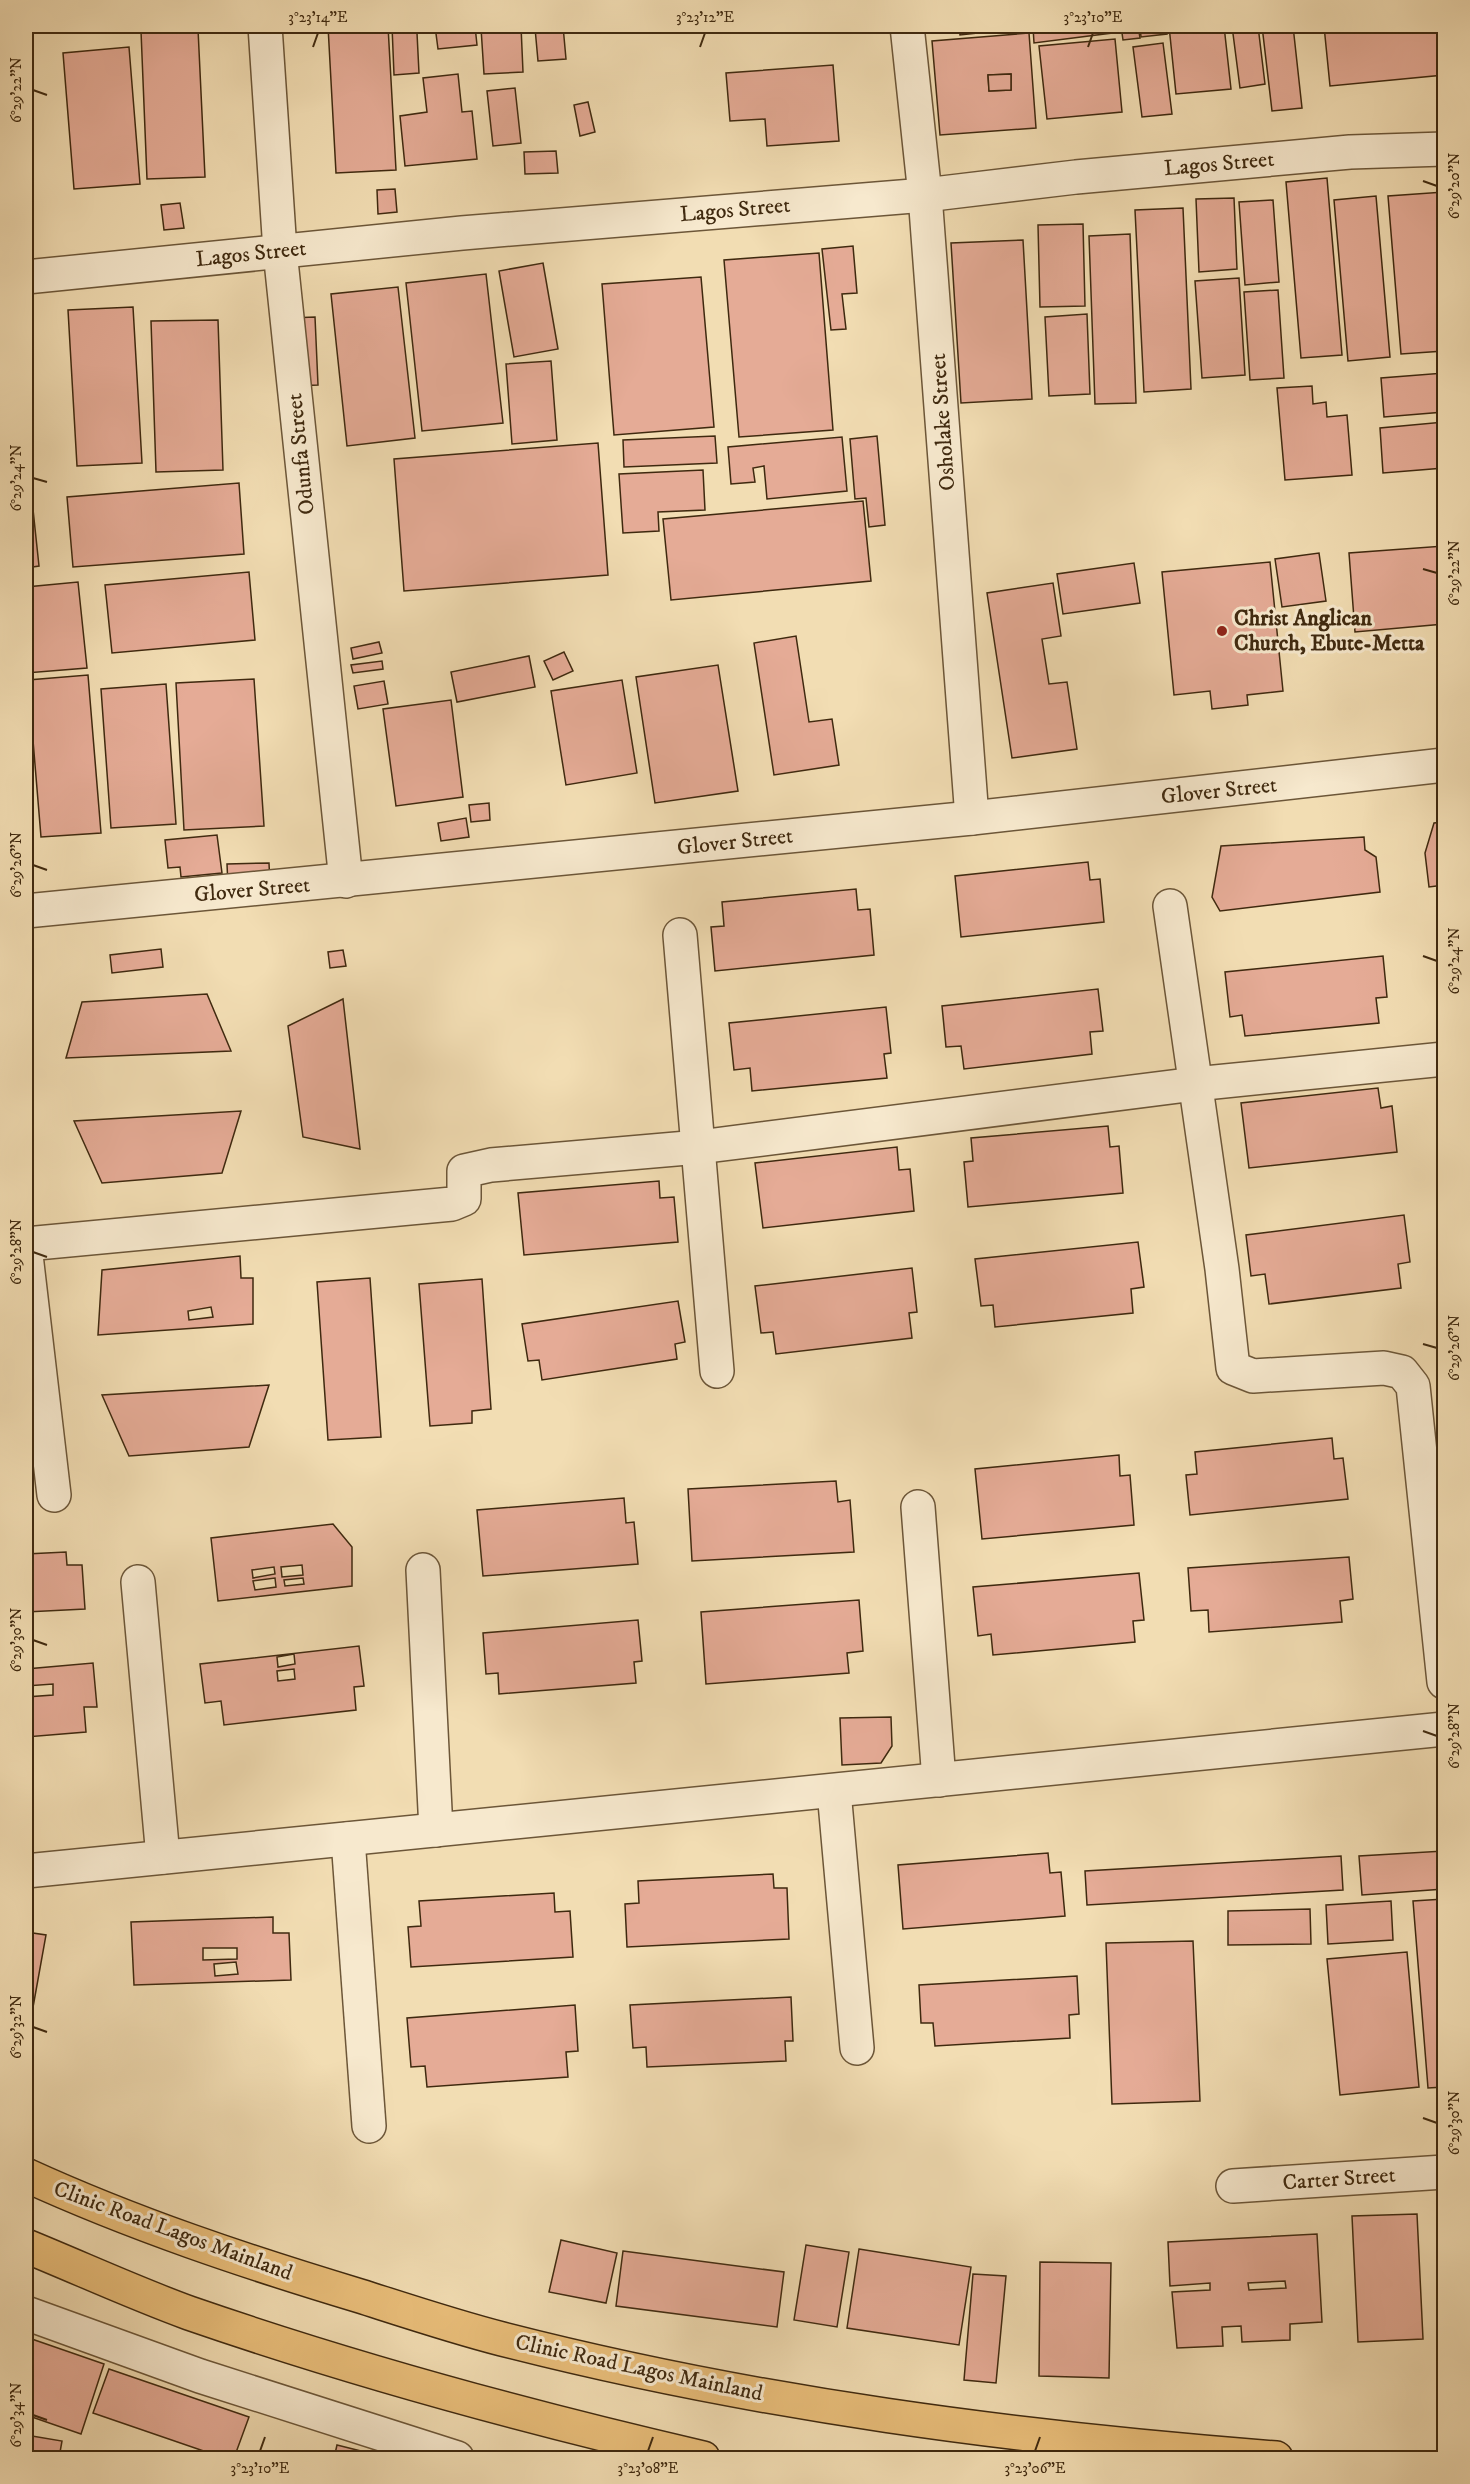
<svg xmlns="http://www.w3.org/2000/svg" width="1470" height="2484" font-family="'IM FELL DW Pica',serif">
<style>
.building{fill:#e5ab96;stroke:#3f290f;stroke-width:1.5;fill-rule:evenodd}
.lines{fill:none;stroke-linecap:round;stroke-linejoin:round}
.minor-casing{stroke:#6c5638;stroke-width:36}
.primary-casing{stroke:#3f290f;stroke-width:36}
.minor{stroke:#f7e9ce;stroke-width:33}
.primary{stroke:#e9be7a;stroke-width:33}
.ticks{fill:none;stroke:#3f290f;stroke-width:2}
.poi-dot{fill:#8f2418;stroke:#f7e9ce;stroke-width:2}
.labels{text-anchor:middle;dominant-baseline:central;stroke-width:6;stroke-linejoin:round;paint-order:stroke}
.street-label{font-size:22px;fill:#3f290f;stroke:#f7e9ce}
.poi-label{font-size:22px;font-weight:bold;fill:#3f290f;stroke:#f7e9ce;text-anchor:start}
.neatline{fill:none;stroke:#3f290f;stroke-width:2}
.ticks-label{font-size:15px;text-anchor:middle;fill:#3f290f}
</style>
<rect width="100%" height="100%" fill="#f2ddb3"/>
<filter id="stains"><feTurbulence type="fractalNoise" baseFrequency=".00333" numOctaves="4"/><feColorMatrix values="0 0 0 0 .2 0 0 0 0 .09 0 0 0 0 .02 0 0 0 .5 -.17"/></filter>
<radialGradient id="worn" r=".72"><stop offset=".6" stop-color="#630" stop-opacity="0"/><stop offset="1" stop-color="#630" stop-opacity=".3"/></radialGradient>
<g class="building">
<polygon points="328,26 388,26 396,170 336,173"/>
<polygon points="392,26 422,26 422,33 417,33 419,73 394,75"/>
<polygon points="435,26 475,26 477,45 438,49"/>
<polygon points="521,26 523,72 484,74 481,28"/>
<polygon points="563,26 566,59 538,61 535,28"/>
<polygon points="959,26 1119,26 1120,32 1034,43 1033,27 960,35"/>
<polygon points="1121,26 1138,26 1140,38 1123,40"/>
<polygon points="1140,26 1166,26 1167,34 1141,37"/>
<polygon points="1169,26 1224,26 1231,89 1176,94"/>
<polygon points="1232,26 1258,26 1265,84 1240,88"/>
<polygon points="1262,26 1293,26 1302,108 1272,111"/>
<polygon points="1324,26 1444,26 1444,75 1330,86"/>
<polygon points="198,29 205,177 147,179 141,31"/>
<path d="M1029,33l7,95 -96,7 -8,-94zM1011,74v16l-22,1 -1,-16z"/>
<polygon points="1115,39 1122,112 1047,119 1039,46"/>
<polygon points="1163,43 1172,114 1142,117 1133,47"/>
<polygon points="129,47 140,184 74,189 63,53"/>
<polygon points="833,65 839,141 767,146 765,119 730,121 726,73"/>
<polygon points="458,74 462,112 472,111 477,159 405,166 400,116 427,112 423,78"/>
<polygon points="1011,74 1011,90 989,91 988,75"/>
<polygon points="515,88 521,143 493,146 487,91"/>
<polygon points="588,102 595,132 580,136 574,105"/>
<polygon points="556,151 558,173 525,174 524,152"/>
<polygon points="1327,178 1342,355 1301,358 1286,182"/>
<polygon points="395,189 397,212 378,214 377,190"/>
<polygon points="1444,192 1444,351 1401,354 1388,196"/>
<polygon points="1376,196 1390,357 1348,361 1334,200"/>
<polygon points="1234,198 1237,269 1199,272 1196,199"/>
<polygon points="1273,200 1279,282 1245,285 1239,202"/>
<polygon points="180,203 184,228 164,230 161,205"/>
<polygon points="1183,208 1191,389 1144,392 1135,210"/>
<polygon points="1083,224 1085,306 1040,307 1038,225"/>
<polygon points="1130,234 1136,403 1095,404 1089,236"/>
<polygon points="1023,240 1032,399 961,403 951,243"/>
<polygon points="853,246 857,293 842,294 846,329 831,330 822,249"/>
<polygon points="819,253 833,430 739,437 724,260"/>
<polygon points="543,263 558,349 514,357 499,271"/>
<polygon points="486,274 503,423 422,431 406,283"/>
<polygon points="701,277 714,427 614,435 602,284"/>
<polygon points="1239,278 1245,375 1202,378 1195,281"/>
<polygon points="398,287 415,438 347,446 331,294"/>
<polygon points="1278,290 1284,378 1250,380 1244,292"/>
<polygon points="133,307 142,463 77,466 68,310"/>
<polygon points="1087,314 1090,394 1049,396 1045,317"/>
<polygon points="315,317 318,385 293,386 290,318"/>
<polygon points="218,320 223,470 156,472 151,321"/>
<polygon points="551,361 557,440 512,444 506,364"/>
<polygon points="1444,373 1444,412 1384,417 1381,378"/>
<polygon points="1312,386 1313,404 1326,402 1327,417 1347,415 1352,475 1285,480 1277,388"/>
<polygon points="1444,422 1444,468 1383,473 1380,428"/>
<polygon points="715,436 717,463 624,467 623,440"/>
<polygon points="877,436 885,525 869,527 866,498 855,499 850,439"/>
<polygon points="842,437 847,491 767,499 764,466 753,468 755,482 731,484 728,447"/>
<polygon points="598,443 608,575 404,591 394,459"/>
<polygon points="703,470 705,510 658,512 659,531 623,533 619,474"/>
<polygon points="239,483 244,554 73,567 67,497"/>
<polygon points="32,500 39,566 26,568 26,501"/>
<polygon points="863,501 871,581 671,600 663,519"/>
<polygon points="1444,546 1444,624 1355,632 1349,553"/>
<polygon points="1319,553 1326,601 1282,607 1275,559"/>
<polygon points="1270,562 1283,691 1247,695 1248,705 1212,709 1210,691 1174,695 1162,572"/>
<polygon points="1134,563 1140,603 1063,614 1057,574"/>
<polygon points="249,572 255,640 112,653 105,585"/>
<polygon points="78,582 87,668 26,673 26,587"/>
<polygon points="1053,583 1061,636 1042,639 1049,684 1067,682 1077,749 1012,758 987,593"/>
<polygon points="796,636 809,722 832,719 839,765 774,775 754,643"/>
<polygon points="379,642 382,653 353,659 351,648"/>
<polygon points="564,652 573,671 553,680 544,661"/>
<polygon points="529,656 535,687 457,702 451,672"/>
<polygon points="382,661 383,669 353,673 351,665"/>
<polygon points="718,665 738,791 655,803 636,677"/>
<polygon points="88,675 101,833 41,837 28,680"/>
<polygon points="254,679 264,826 184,830 176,683"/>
<polygon points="622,680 637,773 566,785 551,691"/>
<polygon points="384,681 388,704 358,709 354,686"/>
<polygon points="166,684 176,824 111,828 101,689"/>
<polygon points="451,700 463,797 396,806 383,709"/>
<polygon points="489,803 490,820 471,822 469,805"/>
<polygon points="466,818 469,837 441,841 438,823"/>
<polygon points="1444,822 1444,885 1429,887 1425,853 1434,823"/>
<polygon points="217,835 222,873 181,877 180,867 168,868 165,840"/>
<polygon points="1364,837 1365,850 1376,857 1380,892 1220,911 1212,897 1221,846"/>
<polygon points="1088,862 1090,880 1100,879 1104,922 961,937 955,876"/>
<polygon points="269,863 270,885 228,886 227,864"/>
<polygon points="856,889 858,910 870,909 874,955 715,971 711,927 724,926 722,902"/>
<polygon points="161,949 163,967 112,973 110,955"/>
<polygon points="343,950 346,966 330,968 328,952"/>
<polygon points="1383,956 1387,997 1376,998 1379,1023 1245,1036 1242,1015 1230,1017 1225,972"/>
<polygon points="1098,989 1103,1031 1090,1032 1092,1054 964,1069 961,1046 946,1047 942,1006"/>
<polygon points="207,994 231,1051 66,1058 82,1002"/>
<polygon points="343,999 360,1149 303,1137 288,1026"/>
<polygon points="886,1007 891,1053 884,1054 887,1078 752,1091 750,1068 734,1070 729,1023"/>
<polygon points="1378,1088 1381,1108 1392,1106 1397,1152 1249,1168 1241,1103"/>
<polygon points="241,1111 222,1173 102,1183 74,1121"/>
<polygon points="1108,1126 1110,1147 1119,1146 1123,1193 968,1207 964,1162 973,1161 971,1138"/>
<polygon points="897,1147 899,1170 910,1169 914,1211 763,1228 755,1163"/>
<polygon points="659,1181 660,1198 674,1197 678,1242 524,1255 518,1193"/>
<polygon points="1404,1215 1410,1262 1398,1264 1401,1288 1269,1304 1265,1274 1251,1276 1246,1235"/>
<polygon points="1138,1242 1144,1287 1131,1289 1133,1313 995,1327 993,1305 981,1306 975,1259"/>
<path d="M240,1256l1,22h12v46l-155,11 4,-65zM211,1307l2,10 -24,3 -1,-9z"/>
<polygon points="912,1268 917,1312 909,1313 912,1338 776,1354 773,1332 761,1333 755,1286"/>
<polygon points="370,1278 381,1437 328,1440 317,1282"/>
<polygon points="482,1279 491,1409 472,1411 472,1423 430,1426 419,1284"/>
<polygon points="678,1301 685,1342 675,1344 677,1359 542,1380 539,1360 528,1361 522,1324"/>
<polygon points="269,1385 249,1447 129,1456 102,1395"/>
<polygon points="1332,1438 1334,1459 1343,1458 1348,1499 1190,1515 1186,1475 1197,1474 1195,1452"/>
<polygon points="1119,1455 1120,1476 1130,1475 1134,1525 982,1539 975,1469"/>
<polygon points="836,1481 838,1502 850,1500 854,1552 692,1561 688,1489"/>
<polygon points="624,1498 626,1523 634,1522 638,1564 483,1576 477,1510"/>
<path d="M333,1524l19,23v39l-134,15 -7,-63zM302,1565l1,10 -21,2 -1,-10zM274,1567l1,7 -22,4 -1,-8zM275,1578l1,9 -21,3 -2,-9zM303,1578l1,6 -19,2 -1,-6z"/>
<polygon points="66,1552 67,1565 82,1565 85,1609 26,1612 26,1554"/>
<polygon points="1349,1557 1353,1599 1340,1601 1342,1622 1209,1632 1208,1610 1191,1611 1188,1568"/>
<polygon points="1139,1573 1144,1620 1133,1621 1135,1642 993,1655 991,1634 978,1636 973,1587"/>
<polygon points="859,1600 863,1651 847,1653 849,1673 706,1684 701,1612"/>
<polygon points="638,1620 642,1661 634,1662 636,1683 499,1694 498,1673 486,1674 483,1633"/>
<path d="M359,1646l5,40 -10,1 2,23 -132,15 -3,-24 -16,2 -5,-39zM294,1654l1,10 -17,3 -1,-10zM294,1669l1,10 -17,2 -1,-10z"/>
<polygon points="93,1663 97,1707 84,1707 86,1732 26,1737 26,1697 53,1695 53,1684 26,1686 26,1669"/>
<polygon points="891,1717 892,1746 881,1763 842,1765 840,1718"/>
<polygon points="1444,1851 1444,1889 1362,1895 1359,1856"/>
<polygon points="1048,1853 1050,1873 1061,1872 1065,1916 903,1929 898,1865"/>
<polygon points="1341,1856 1343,1890 1087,1905 1085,1871"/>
<polygon points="773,1874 774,1888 787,1888 789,1939 627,1947 625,1904 639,1903 638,1881"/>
<polygon points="554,1893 555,1912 570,1911 573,1957 411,1967 408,1927 421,1926 419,1901"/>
<polygon points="1444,1899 1444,2087 1428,2088 1413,1901"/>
<polygon points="1391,1901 1393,1940 1328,1944 1326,1905"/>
<polygon points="1310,1909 1311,1944 1228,1945 1228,1911"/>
<path d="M273,1917v16h16l2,47 -157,5 -3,-63zM203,1948h34v11l-34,1zM236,1962l2,12 -23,2 -1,-12z"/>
<polygon points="26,1932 46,1935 30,2024 26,2023"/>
<polygon points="1193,1941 1200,2101 1112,2104 1106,1943"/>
<polygon points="1407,1952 1419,2087 1340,2095 1327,1959"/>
<polygon points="1077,1976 1079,2014 1069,2015 1070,2038 935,2046 933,2023 921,2023 919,1985"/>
<polygon points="791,1997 793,2041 785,2041 786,2061 647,2067 646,2047 633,2048 630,2005"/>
<polygon points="575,2005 578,2051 566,2052 568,2077 427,2087 425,2066 411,2067 407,2018"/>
<polygon points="1417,2214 1423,2339 1358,2342 1352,2216"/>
<path d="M1317,2234l5,88 -32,2v16l-48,2 -1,-16 -19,1 1,19 -46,2 -5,-56 38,-2v-7l-40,3 -2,-44zM1285,2281l1,7 -37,2 -1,-7z"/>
<polygon points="561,2240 617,2253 606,2303 549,2292"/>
<polygon points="806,2245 849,2252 837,2327 794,2320"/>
<polygon points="1438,2246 1444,2246 1444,2336"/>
<polygon points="859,2249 971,2267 959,2345 847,2328"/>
<polygon points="623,2251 784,2272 777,2327 616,2306"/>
<polygon points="1040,2262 1111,2263 1109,2378 1039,2376"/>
<polygon points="973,2274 1006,2276 996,2383 964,2380"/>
<polygon points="26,2337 104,2364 81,2434 26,2415"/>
<polygon points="109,2369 249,2417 234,2458 224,2458 93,2413"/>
<polygon points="26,2435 62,2441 59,2458 26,2458"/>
<polygon points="337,2445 389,2458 334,2458"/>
</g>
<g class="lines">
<g class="minor-casing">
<g id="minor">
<polyline points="265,26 280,251 346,881"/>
<polyline points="907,26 925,195 972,818"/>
<polyline points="26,277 462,233 925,195 1076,177 1350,152 1444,149"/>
<polyline points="1170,906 1222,1269 1233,1368 1253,1376 1384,1368 1402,1372 1413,1386 1444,1682"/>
<polyline points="26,911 972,818 1444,765"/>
<polyline points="680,935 717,1371"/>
<polyline points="26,1244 452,1204 464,1199 464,1171 491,1165 699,1147 1195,1084 1444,1059"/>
<polyline points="26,1255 54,1495"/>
<polyline points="918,1507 939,1780"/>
<polyline points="423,1570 436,1830"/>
<polyline points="138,1582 163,1857"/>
<polyline points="834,1791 857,2048"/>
<polyline points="348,1839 369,2126"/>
<polyline points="26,1871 1444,1729"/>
<polyline points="1233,2186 1444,2172"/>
<polyline points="26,2313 200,2376 457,2458"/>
</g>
</g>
<g class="primary-casing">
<g id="primary">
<path d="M26,2175c107,49 221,87 334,121 47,15 95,31 142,43 253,65 515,99 774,119"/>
<path d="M26,2246c54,22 108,47 163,67 168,58 341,105 514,145"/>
</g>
</g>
<use href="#minor" class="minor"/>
<use href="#primary" class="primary"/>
</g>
<path class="ticks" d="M313,47l5,-14M700,47l5,-14M1088,47l5,-14M33,90l14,5M1423,181l14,5M33,478l14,4M1423,569l14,4M33,865l14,5M1423,956l14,5M33,1252l14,5M1423,1344l14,4M33,1640l14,5M1423,1731l14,5M33,2027l14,5M1423,2118l14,5M33,2415l14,5M260,2451l5,-14M648,2451l5,-14M1035,2451l5,-14"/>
<circle class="poi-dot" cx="1222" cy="631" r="6"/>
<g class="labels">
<g class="street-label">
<text transform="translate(1219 164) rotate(-5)">Lagos Street</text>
<text transform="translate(735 210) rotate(-5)">Lagos Street</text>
<text transform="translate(251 254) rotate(-6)">Lagos Street</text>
<text transform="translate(943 422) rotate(-94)">Osholake Street</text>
<text transform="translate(301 454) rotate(-96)">Odunfa Street</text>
<text transform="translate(1219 791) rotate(-6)">Glover Street</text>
<text transform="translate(735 842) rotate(-6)">Glover Street</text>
<text transform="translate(252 890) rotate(-5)">Glover Street</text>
<text transform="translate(1339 2179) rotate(-4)">Carter Street</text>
<text transform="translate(173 2231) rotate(20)">Clinic Road Lagos Mainland</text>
<text transform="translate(639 2368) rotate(12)">Clinic Road Lagos Mainland</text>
</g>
<g class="poi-label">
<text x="1234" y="618">Christ Anglican<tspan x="1234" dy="25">Church, Ebute-Metta</tspan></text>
</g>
</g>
<rect width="1470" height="2484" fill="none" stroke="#f2ddb3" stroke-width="66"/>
<rect x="33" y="33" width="1404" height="2418" class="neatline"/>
<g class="ticks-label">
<text x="318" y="22">3°23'14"E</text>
<text x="705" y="22">3°23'12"E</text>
<text x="1093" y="22">3°23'10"E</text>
<text transform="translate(16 90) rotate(-90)" y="5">6°29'22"N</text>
<text transform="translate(1454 186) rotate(-90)" y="5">6°29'20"N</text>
<text transform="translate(16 478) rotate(-90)" y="5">6°29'24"N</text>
<text transform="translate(1454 573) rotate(-90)" y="5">6°29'22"N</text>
<text transform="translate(16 865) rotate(-90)" y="5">6°29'26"N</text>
<text transform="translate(1454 961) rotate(-90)" y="5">6°29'24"N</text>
<text transform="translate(16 1252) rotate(-90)" y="5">6°29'28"N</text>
<text transform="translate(1454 1348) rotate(-90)" y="5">6°29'26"N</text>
<text transform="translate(16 1640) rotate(-90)" y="5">6°29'30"N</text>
<text transform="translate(1454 1736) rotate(-90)" y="5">6°29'28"N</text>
<text transform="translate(16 2027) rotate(-90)" y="5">6°29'32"N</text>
<text transform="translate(1454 2123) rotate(-90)" y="5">6°29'30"N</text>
<text transform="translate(16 2415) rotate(-90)" y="5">6°29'34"N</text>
<text x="260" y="2473">3°23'10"E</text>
<text x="648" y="2473">3°23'08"E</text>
<text x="1035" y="2473">3°23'06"E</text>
</g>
<rect width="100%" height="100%" filter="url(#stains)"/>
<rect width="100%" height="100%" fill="url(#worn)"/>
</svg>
